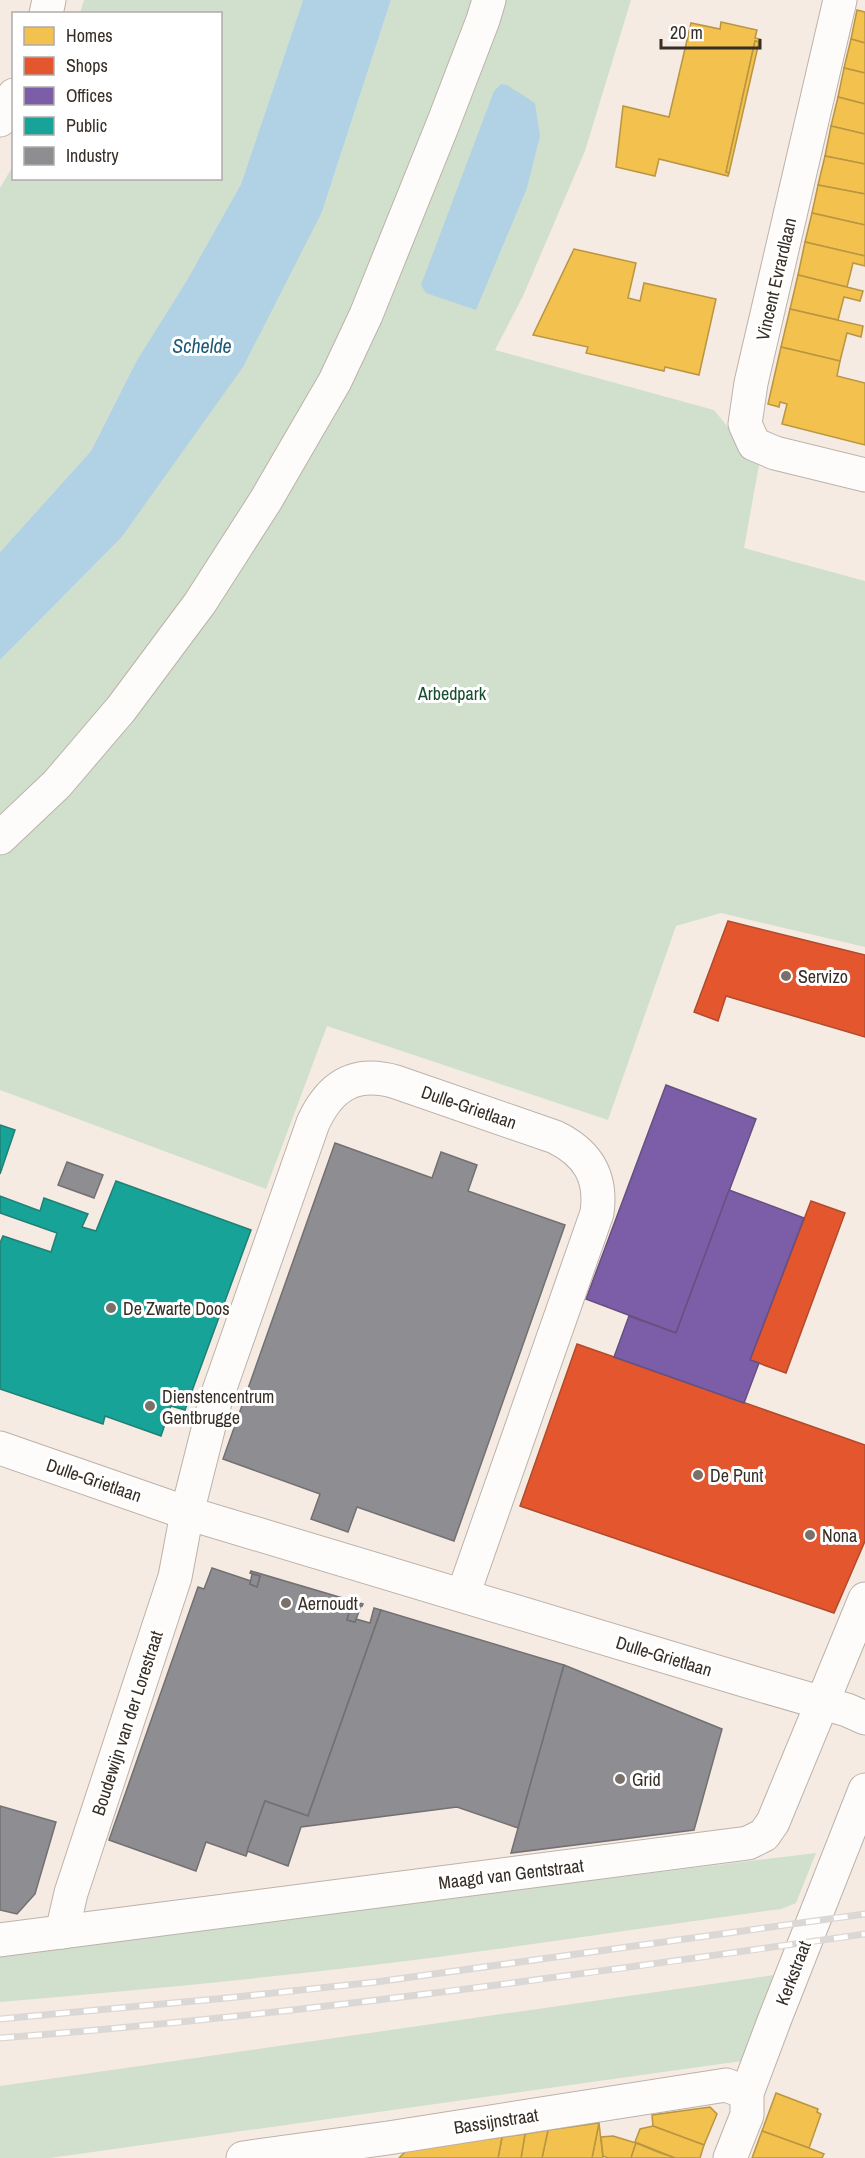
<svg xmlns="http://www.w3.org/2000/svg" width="865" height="2158" font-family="'Archivo Narrow',sans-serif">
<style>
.green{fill:#d0e0cd}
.water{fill:#b1d1e4}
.homes{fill:#f2c14e;stroke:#ba9542;stroke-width:1.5}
.shops{fill:#e4572e;stroke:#b04b2c;stroke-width:1.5}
.offices{fill:#7b5ea7;stroke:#675080;stroke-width:1.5}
.public{fill:#17a398;stroke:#218076;stroke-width:1.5}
.industry{fill:#8d8d92;stroke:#737072;stroke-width:1.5}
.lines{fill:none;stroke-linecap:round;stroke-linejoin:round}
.minor-casing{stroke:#bbb2aa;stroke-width:35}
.tertiary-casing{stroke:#bbb2aa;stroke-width:35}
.minor{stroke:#fefcfb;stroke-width:33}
.tertiary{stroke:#fefcfb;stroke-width:33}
.rail-casing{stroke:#dbd7d5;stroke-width:7}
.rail{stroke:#fff;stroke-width:4.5;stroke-dasharray:14;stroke-linecap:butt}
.poi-dot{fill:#7a7068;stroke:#fff;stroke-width:2}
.labels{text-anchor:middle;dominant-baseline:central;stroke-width:6;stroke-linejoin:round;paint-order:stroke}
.street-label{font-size:18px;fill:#372e26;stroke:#fff}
.park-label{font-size:18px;fill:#154d2e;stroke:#fff}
.poi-label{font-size:18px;fill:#372e26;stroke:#fff;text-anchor:start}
.water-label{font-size:20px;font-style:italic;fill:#1d5979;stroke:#fff}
</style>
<rect width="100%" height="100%" fill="#f6ebe2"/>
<g class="green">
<polygon points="84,0 303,0 241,184 187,280 137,360 91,451 0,552 0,188 13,166 14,178 220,178 220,14 80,13"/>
<polygon points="391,0 631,0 585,151 523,296 495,350 714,410 759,465 744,548 865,581 865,947 721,913 676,926 608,1120 327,1026 266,1189 0,1090 0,660 121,538 322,212"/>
<path d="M816,1853l-20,50 -15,6c-95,13 -189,27 -284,40 -165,23 -331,39 -497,53v-49z"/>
<polygon points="774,1975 742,2061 50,2158 0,2158 0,2086"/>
</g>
<g class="water">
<polygon points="303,0 391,0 322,212 243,367 121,538 0,660 0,552 91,451 137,360 187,280 241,184"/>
<polygon points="501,84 507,85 535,103 540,136 527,188 476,310 426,293 421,285 494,91"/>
</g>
<g class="homes">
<polygon points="857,10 865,12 865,43 851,39"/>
<polygon points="721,22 757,30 755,38 760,39 759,42 755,41 726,172 729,173 728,176 659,159 655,176 616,167 623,106 669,117 691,23 720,29"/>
<polygon points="851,39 865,43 865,73 844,68"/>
<polygon points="755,41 759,42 729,173 726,172"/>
<polygon points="844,68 865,73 865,104 838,97"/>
<polygon points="838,97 865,104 865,134 831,126"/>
<polygon points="831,126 865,134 865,164 825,156"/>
<polygon points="825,156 865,164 865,194 818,185"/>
<polygon points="818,185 865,194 865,225 812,213"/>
<polygon points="812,213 865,225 865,256 805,242"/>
<polygon points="805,242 865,256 865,266 853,263 847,287 798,275"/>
<polygon points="574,249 636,263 628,298 640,301 644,283 716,299 699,375 665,367 664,371 586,353 588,347 533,335"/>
<polygon points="798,275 863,291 860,301 844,297 838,320 790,309"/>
<polygon points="790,309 863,326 861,337 847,333 840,361 781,347"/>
<polygon points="781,347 840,361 837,376 865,383 865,445 782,424 787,404 780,402 779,407 768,404"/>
<polygon points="776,2093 818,2109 817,2112 821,2114 809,2148 762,2131"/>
<polygon points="710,2107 717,2114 704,2145 653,2126 652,2115"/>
<polygon points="599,2123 603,2158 592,2158"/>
<polygon points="599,2123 592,2158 542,2158 548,2130"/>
<polygon points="653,2126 704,2145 700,2158 675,2158 635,2142 640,2129"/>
<polygon points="548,2130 542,2158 521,2158 525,2134"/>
<polygon points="762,2131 809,2148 824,2154 822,2158 752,2158"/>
<polygon points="525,2134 521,2158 498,2158 502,2137"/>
<polygon points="613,2136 636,2143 631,2158 608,2158 603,2156 601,2137"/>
<polygon points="502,2137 498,2158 399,2158 406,2151"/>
<polygon points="636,2143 658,2152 675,2158 631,2158"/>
</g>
<g class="shops">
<polygon points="728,921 865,955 865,1037 726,996 718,1021 694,1012"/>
<polygon points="811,1201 845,1213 786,1373 750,1360"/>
<polygon points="577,1344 865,1445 865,1541 834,1613 520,1506"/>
</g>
<g class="offices">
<polygon points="666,1085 756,1119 676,1333 586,1299"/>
<polygon points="729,1190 804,1218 750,1360 759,1363 744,1403 614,1357 629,1316 676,1333"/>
</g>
<g class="public">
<polygon points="0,1125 15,1130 0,1174"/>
<polygon points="116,1181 251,1230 185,1410 171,1406 161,1436 105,1416 103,1424 0,1389 0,1243 3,1236 51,1252 57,1233 0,1213 0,1196 40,1211 44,1198 88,1214 82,1227 96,1231"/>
</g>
<g class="industry">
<polygon points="335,1143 432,1178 441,1152 477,1165 468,1191 565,1225 454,1541 357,1507 348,1532 311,1519 320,1494 223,1459"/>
<polygon points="67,1162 103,1175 94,1198 58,1185"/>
<polygon points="212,1568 251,1581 250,1584 257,1587 260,1576 250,1573 251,1571 363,1604 362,1606 352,1603 347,1620 355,1622 356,1619 370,1623 374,1608 381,1610 308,1816 265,1801 246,1856 206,1842 196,1871 109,1840 198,1587 204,1589"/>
<polygon points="252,1574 260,1576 257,1587 250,1584"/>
<polygon points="352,1603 361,1606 355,1622 347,1620"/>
<polygon points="381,1610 564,1665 518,1828 457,1807 301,1827 288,1866 247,1851 265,1801 308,1816"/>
<polygon points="564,1665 722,1729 694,1830 511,1853"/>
<polygon points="0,1806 56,1822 35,1894 17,1914 0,1910"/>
</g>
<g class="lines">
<g class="minor-casing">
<g id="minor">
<polyline points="840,0 751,383 745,424 754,444 775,453 865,475"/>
<polyline points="0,838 57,784 121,709 200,603 266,500 335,381 366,315 443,124 483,20 489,0"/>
<polyline points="0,1448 187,1513 757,1684 847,1710 865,1718"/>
<path d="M62,1932l9,-39 104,-316 12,-64 28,-111 98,-279c17,-37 42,-53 83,-41l159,55c33,16 47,40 42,76l-134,382"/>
<polyline points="0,1940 748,1843 764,1835 773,1822 865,1599"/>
<polyline points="243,2158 388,2138 726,2085 747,2093"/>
</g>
</g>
<g class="tertiary-casing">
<g id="tertiary">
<polyline points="46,14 49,0"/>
<polyline points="0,120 14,95"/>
<polyline points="730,2158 747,2115 747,2093 774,2021 865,1790"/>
</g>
</g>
<use href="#minor" class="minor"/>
<use href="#tertiary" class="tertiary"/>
<g class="rail-casing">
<g id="rail">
<polyline points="0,2019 227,1998 376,1982 865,1914"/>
<path d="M0,2038c290,-22 577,-63 865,-104"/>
</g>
</g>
<use href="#rail" class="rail"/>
</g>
<g class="poi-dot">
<circle cx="786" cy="976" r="6"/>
<circle cx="111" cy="1308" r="6"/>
<circle cx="150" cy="1406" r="6"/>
<circle cx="698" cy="1475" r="6"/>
<circle cx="810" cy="1535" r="6"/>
<circle cx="286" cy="1603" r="6"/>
<circle cx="620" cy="1779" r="6"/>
</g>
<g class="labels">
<g class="street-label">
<text transform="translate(776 279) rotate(-77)">Vincent Evrardlaan</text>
<text transform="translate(469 1107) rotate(19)">Dulle-Grietlaan</text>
<text transform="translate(94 1480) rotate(19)">Dulle-Grietlaan</text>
<text transform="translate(664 1656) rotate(17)">Dulle-Grietlaan</text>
<text transform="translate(127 1723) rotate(-72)">Boudewijn van der Lorestraat</text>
<text transform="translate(511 1874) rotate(-7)">Maagd van Gentstraat</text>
<text transform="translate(793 1973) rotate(-69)">Kerkstraat</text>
<text transform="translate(496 2121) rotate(-9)">Bassijnstraat</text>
</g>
<g class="park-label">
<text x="452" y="693">Arbedpark</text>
</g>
<g class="poi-label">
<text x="798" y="976">Servizo</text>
<text x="123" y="1308">De Zwarte Doos</text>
<text x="162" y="1396">Dienstencentrum<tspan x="162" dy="21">Gentbrugge</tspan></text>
<text x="710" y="1475">De Punt</text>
<text x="822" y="1535">Nona</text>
<text x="298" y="1603">Aernoudt</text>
<text x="632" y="1779">Grid</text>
</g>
<g class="water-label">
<text x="202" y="345">Schelde</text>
</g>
</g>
<rect x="12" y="12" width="210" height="168" fill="#ffffff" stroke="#afaba8" stroke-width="1.5"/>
<rect x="24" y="27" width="30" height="18" fill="#f2c14e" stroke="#afaba8" stroke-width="1.5"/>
<text x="66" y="42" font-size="18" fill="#372e26">Homes</text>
<rect x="24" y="57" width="30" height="18" fill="#e4572e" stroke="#afaba8" stroke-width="1.5"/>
<text x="66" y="72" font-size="18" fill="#372e26">Shops</text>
<rect x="24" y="87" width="30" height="18" fill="#7b5ea7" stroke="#afaba8" stroke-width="1.5"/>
<text x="66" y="102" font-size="18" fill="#372e26">Offices</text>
<rect x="24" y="117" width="30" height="18" fill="#17a398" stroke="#afaba8" stroke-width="1.5"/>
<text x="66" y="132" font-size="18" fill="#372e26">Public</text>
<rect x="24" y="147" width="30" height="18" fill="#8d8d92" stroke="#afaba8" stroke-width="1.5"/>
<text x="66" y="162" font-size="18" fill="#372e26">Industry</text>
<path d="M661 39v9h99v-9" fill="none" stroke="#372e26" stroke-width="3"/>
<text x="670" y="39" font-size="18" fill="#372e26" stroke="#ffffff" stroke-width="4.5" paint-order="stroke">20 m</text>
</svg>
